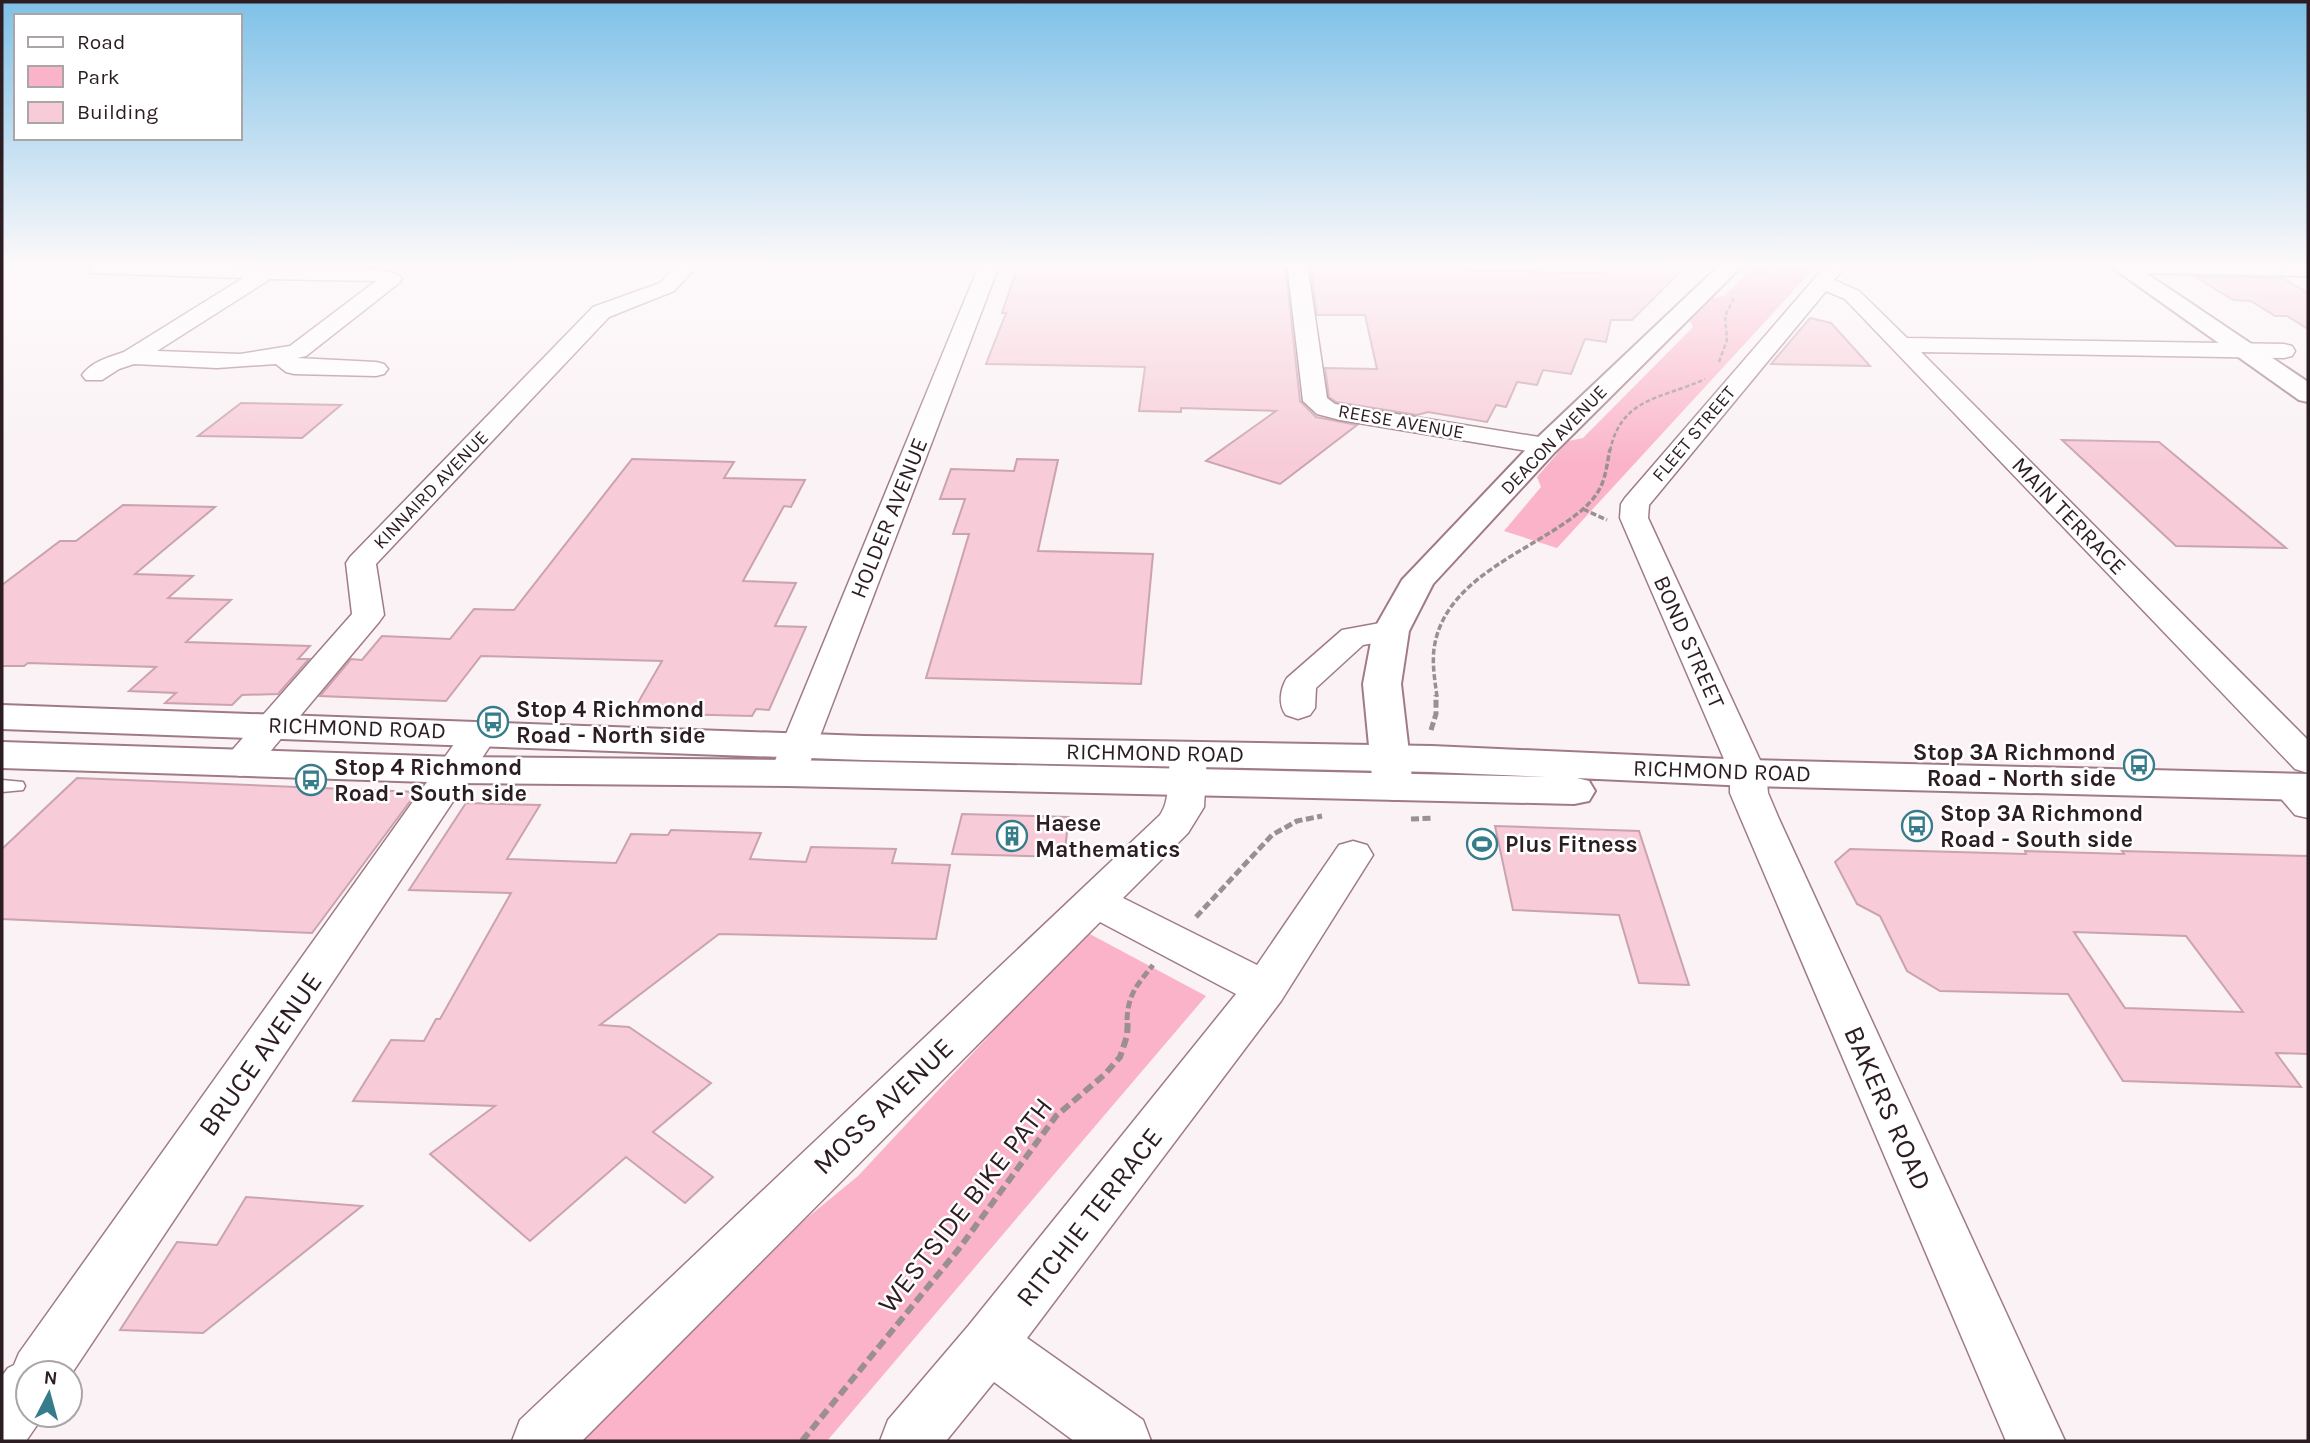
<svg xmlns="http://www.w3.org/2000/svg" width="2310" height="1443" font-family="Karla,sans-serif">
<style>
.green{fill:#fab3c9}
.building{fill:#f7cbd8;stroke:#caa3af;stroke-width:2;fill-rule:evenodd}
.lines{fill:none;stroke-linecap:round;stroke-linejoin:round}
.service-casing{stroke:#a07b86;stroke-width:3}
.minor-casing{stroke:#a07b86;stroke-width:3}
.tertiary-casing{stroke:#a07b86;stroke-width:4}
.secondary-casing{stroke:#a07b86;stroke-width:4}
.trunk-casing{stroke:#a07b86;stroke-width:4}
.path-far3{stroke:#9b8f93;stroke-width:2.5;stroke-dasharray:4.5 2.5;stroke-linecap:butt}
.path-far2{stroke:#9b8f93;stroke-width:3.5;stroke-dasharray:6 2.5;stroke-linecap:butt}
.path-far1{stroke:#9b8f93;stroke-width:5;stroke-dasharray:8 3.5;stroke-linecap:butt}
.path{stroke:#9b8f93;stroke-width:6;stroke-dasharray:10 5;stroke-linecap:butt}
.service{fill:#fff;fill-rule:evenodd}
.minor{fill:#fff;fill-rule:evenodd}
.tertiary{fill:#fff;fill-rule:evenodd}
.secondary{fill:#fff;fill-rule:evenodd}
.trunk{fill:#fff;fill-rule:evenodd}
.labels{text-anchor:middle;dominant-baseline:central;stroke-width:5;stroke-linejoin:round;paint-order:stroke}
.far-street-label{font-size:19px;fill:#2c1d22;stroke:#fff}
.street-label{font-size:23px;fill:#2c1d22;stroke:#fff}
.poi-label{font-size:23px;font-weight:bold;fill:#2c1d22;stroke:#fff;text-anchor:start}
.near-street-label{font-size:28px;fill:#2c1d22;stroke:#fff}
</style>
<rect width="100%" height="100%" fill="#faf2f4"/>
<g class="green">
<polygon points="1749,263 1819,263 1557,548 1504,531 1541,487 1537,477 1568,441 1583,438 1693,327 1690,321 1712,298 1724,296 1748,272 1744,267"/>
<polygon points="1086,932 1206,996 827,1441 576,1441 785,1236 858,1176"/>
</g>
<g class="building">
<polygon points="1019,263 1285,263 1300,401 1316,417 1357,425 1280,484 1206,461 1276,411 1181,408 1181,412 1139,411 1145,367 986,364 1006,313 1002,313"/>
<polygon points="1310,263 1463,263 1466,271 1604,273 1599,263 1689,263 1632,320 1611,320 1606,342 1585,339 1571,374 1543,370 1537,385 1517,382 1506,407 1496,405 1487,422 1428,412 1417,415 1336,402 1329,397 1325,368 1377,369 1365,315 1317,315"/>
<polygon points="2196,277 2283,278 2308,293 2308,329 2287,316 2275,316 2251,301 2233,300"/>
<polygon points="1810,318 1831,323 1870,366 1771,364"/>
<polygon points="241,403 341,405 302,438 198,436"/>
<polygon points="2062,440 2159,442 2286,548 2176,546"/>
<polygon points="632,459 734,462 724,478 805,480 791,507 784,506 743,581 796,583 775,626 806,627 769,710 756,709 752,716 632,713 662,661 481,656 446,701 320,696 351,659 362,660 382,636 450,639 474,609 514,610"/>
<polygon points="1017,459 1058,460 1038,551 1153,554 1141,684 926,678 969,534 953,534 965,499 940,499 951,469 1014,471"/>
<polygon points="123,505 215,507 135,574 193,576 168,598 231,600 186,642 310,646 298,659 309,659 278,694 242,695 232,705 165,703 176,693 129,691 156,667 28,663 24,666 2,666 2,585 60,541 76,541"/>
<polygon points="77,778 417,792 312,933 2,919 2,849"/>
<polygon points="466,803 540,805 507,859 616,863 631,834 668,835 671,830 761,833 750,859 806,862 811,847 896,849 892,863 950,865 936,939 719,934 600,1025 629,1027 711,1083 653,1132 713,1177 685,1203 626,1157 530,1241 430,1154 495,1106 353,1101 391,1040 424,1041 436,1019 440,1019 511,893 409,890"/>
<polygon points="962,814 1069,817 1064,857 952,854"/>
<polygon points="1495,826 1639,831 1689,985 1639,983 1619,915 1513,910"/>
<path d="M1850,849l176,5 -1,-3 99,3 -2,-3 186,5v198l-32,-1 25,34 -178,-6 -55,-87 -128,-3 -33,-20 -27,-55 -23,-12 -22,-42zM2074,932l112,4 57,76 -118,-4z"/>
<polygon points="246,1197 362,1206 203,1333 120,1330 177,1242 217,1245"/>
</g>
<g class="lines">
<g class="service-casing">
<polygon id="service" points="2,780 23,782 25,786 23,790 2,792"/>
</g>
<g class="minor-casing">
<g id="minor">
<path d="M98,263l278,6 23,6 3,4 -3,4 -93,73 -9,2 79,4 8,2 4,5 -4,5 -8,2 -82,-2 -8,-2 -10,-8 -59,4 -83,-4 -15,5 -17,11h-16l-4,-5c9,-13 27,-18 42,-23l119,-74 -152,-5 -3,-4 3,-4zM270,279l106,2 -86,65 -50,8 -83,-3z"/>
<polygon points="679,263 700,263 674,291 609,317 376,564 384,615 379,622 253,772 240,776 227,772 222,764 227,756 352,614 346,563 350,557 593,307 660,283"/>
<polygon points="980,263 1000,263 806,773 801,781 788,785 775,781 770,773"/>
<polygon points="1287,263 1307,263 1327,398 1335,404 1545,438 1554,441 1558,446 1554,451 1545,454 1340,420 1317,414 1303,401"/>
<polygon points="1828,263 1848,263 1834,280 1859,291 1907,338 2284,344 2292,346 2295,351 2292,356 2284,358 1921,352 2308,740 2308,773 2295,769 1845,299 1826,291 1649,505 1648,518 1766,773 1768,793 1779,819 2065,1441 2006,1441 1741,819 1730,793 1730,773 1620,518 1621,504 1625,498"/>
<polygon points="2117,263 2308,264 2308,276 2123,273 2116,271 2113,267"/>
<path d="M1391,621l11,3 5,7 -5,7 -39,7 -47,43 -1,20 -5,7 -12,4 -12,-4c-8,-10 -6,-26 1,-37l55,-48z"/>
<polygon points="480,723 493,726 498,734 70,1376 70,1373 28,1373 28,1415 44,1415 26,1441 2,1441 2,1376 8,1368 14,1365 19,1353 467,726"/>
<path d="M1189,743l13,3 5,8 -3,53 -16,26 -65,65 134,67 82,-120 14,-4 14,4 6,10 -92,146 -254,337 116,82 8,21h-77l-80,-59 -48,59h-66l8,-21 81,-95 267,-331 -136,-72 -518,519h-70l8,-21 640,-605c14,-20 3,-49 16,-69z"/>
<polygon points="2290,775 2303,778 2308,784 2308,818 2295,815 2271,787 2277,778"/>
</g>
</g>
<g class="tertiary-casing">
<polygon id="tertiary" points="1722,263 1745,263 1555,452 1433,584 1409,631 1401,684 1413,787 1407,796 1393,800 1379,796 1373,787 1363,684 1373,631 1402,580 1535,440"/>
</g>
<g class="secondary-casing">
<polygon id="secondary" points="2,705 864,736 1432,746 1748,760 2308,774 2308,800 1748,786 1577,778 1589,781 1595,791 1589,801 1574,804 788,786 457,783 2,768 2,742 457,757 788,760 1548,777 1432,772 864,760 2,729"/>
</g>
<g class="trunk-casing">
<polygon id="trunk" points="2106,263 2131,263 2308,382 2308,402 2299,400"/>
</g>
<g class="path-far3">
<polyline points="1757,274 1778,263"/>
<polyline points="1719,362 1727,340 1725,316 1734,298"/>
<path d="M1610,451c11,-54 52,-52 95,-72"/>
</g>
<g class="path-far2">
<polyline points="1583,509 1607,520"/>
<path d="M1437,697c-2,-16 -5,-32 -3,-48 8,-60 71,-88 117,-117 17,-11 38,-24 48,-42 7,-12 8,-27 11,-41"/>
</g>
<g class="path-far1">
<polyline points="1431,730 1436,714 1436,695"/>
<polyline points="1411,819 1434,818"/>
<polyline points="1196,917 1272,835 1297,821 1322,816"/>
<path d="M1127,1020c1,-26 10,-35 26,-55"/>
</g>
<polyline class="path" points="802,1441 958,1250 1056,1116 1105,1074 1120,1057 1127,1036 1128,1018"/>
<use href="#service" class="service"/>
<use href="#minor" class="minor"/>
<use href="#tertiary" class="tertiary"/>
<use href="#secondary" class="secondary"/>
<use href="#trunk" class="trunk"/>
</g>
<linearGradient id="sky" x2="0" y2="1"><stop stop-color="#7ec1e8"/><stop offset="0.57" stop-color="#fdf9fa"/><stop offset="1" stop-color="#fdf9fa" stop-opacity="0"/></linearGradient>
<rect width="2310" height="465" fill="url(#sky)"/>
<defs>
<g id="bus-ring" transform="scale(1.575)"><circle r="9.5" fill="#fff" stroke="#377c8a" stroke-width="1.5"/><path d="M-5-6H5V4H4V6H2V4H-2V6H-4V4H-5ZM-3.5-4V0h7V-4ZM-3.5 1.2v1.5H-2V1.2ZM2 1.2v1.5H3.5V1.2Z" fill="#377c8a"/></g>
<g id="building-ring" transform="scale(1.575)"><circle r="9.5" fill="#fff" stroke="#377c8a" stroke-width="1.5"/><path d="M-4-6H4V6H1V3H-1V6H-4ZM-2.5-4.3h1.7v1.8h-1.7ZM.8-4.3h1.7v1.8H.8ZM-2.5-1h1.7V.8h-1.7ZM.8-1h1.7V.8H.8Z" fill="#377c8a"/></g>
<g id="stadium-ring" transform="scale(1.575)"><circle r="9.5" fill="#fff" stroke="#377c8a" stroke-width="1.5"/><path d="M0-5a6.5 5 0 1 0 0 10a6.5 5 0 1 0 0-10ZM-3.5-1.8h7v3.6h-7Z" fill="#377c8a"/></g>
</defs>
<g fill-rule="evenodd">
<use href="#bus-ring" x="493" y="722"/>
<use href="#bus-ring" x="2139" y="765"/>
<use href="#bus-ring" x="311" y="780"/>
<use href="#bus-ring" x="1917" y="826"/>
<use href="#building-ring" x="1012" y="836"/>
<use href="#stadium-ring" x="1482" y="844"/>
</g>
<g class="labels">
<g class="far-street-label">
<text transform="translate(1401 422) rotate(10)">REESE AVENUE</text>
<text transform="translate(1694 434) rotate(-50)">FLEET STREET</text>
<text transform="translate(1554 440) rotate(-46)">DEACON AVENUE</text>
<text transform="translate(431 490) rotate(-46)">KINNAIRD AVENUE</text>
</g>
<g class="street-label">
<text transform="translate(2069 516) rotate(46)">MAIN TERRACE</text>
<text transform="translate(889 518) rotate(-68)">HOLDER AVENUE</text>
<text transform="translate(1689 642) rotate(66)">BOND STREET</text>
<text transform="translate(357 728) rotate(2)">RICHMOND ROAD</text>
<text transform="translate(1155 753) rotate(1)">RICHMOND ROAD</text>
<text transform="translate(1722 771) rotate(2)">RICHMOND ROAD</text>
</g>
<g class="poi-label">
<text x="516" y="709">Stop 4 Richmond<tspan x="516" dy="26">Road - North side</tspan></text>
<text x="2116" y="752" text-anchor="end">Stop 3A Richmond<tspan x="2116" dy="26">Road - North side</tspan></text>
<text x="334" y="767">Stop 4 Richmond<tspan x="334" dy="26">Road - South side</tspan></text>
<text x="1940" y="813">Stop 3A Richmond<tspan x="1940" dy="26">Road - South side</tspan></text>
<text x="1035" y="823">Haese<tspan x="1035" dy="26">Mathematics</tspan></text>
<text x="1505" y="844">Plus Fitness</text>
</g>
<g class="near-street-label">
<text transform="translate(260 1054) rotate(-55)">BRUCE AVENUE</text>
<text transform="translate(883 1106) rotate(-44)">MOSS AVENUE</text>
<text transform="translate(1888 1108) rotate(66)">BAKERS ROAD</text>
<text transform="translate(965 1205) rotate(-52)">WESTSIDE BIKE PATH</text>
<text transform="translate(1089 1217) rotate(-52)">RITCHIE TERRACE</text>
</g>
</g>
<rect width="2310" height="1443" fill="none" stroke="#2c1d22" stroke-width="7"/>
<rect x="14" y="14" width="228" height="126" fill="#ffffff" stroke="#aba5a7" stroke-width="2"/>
<rect x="28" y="37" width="35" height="10" fill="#ffffff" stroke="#aba5a7" stroke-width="2"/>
<text x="77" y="49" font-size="21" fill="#2c1d22">Road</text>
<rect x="28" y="66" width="35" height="21" fill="#fab3c9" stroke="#aba5a7" stroke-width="2"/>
<text x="77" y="84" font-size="21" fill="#2c1d22">Park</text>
<rect x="28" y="102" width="35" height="21" fill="#f7cbd8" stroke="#aba5a7" stroke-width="2"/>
<text x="77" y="119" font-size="21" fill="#2c1d22">Building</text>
<g transform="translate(49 1394) rotate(6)"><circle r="33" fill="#ffffff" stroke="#aba5a7" stroke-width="2"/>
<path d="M0-5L12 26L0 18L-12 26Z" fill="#377c8a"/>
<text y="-10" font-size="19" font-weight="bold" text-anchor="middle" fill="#2c1d22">N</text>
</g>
</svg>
